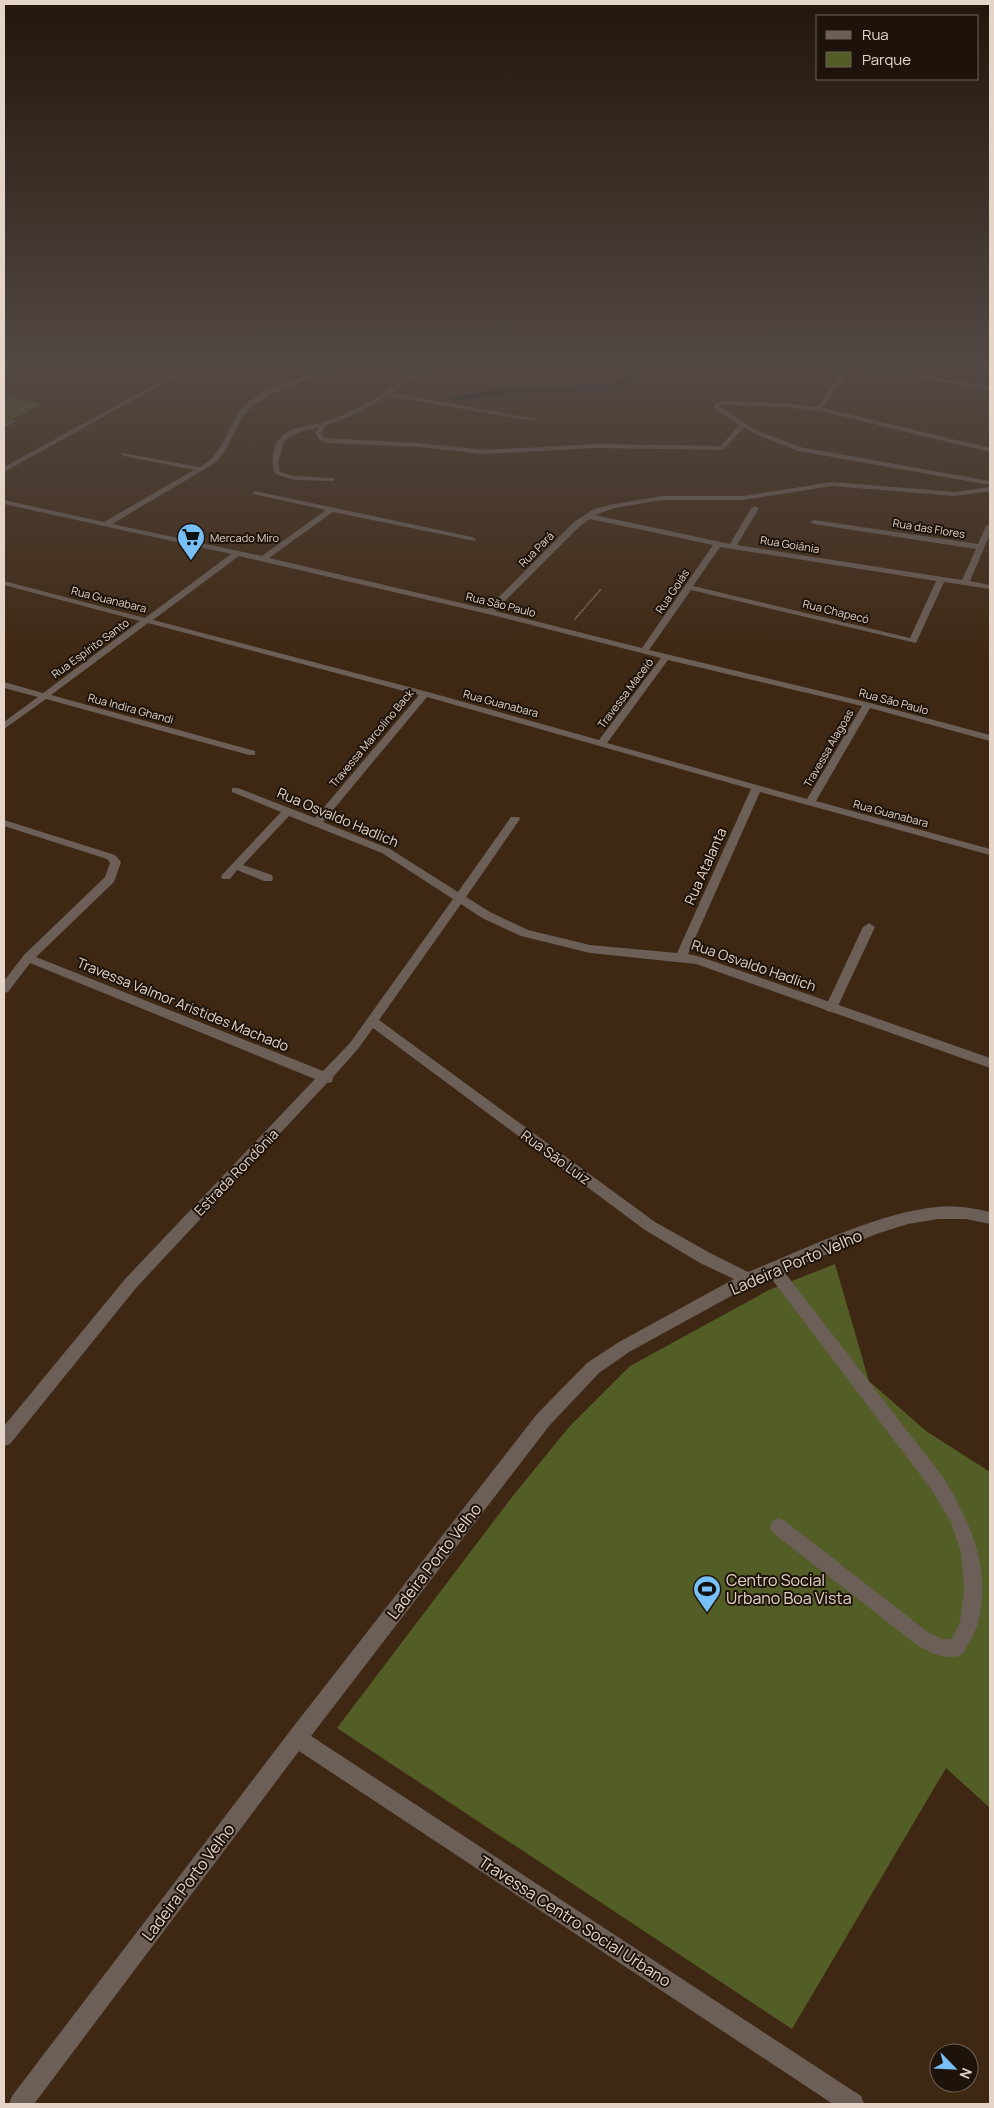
<svg xmlns="http://www.w3.org/2000/svg" width="994" height="2108" font-family="Manrope,sans-serif">
<style>
.green{fill:#525e25}
.lines{fill:none;stroke-linecap:round;stroke-linejoin:round}
.stream{stroke:#00191f;stroke-width:4}
.path{stroke:#958171;stroke-width:2;stroke-dasharray:1 1;stroke-linecap:butt}
.service{fill:#6c5f57;fill-rule:evenodd}
.minor{fill:#6c5f57;fill-rule:evenodd}
.labels{text-anchor:middle;dominant-baseline:central;stroke-width:4;stroke-linejoin:round;paint-order:stroke}
.far-street-label{font-size:11px;fill:#e5d5c9;stroke:#1e130a}
.far-poi-label{font-size:11px;fill:#e5d5c9;stroke:#1e130a;text-anchor:start}
.street-label{font-size:14px;fill:#e5d5c9;stroke:#1e130a}
.near-street-label{font-size:16px;fill:#e5d5c9;stroke:#1e130a}
.near-poi-label{font-size:16px;fill:#e5d5c9;stroke:#1e130a;text-anchor:start}
</style>
<rect width="100%" height="100%" fill="#3f2813"/>
<g class="green">
<polygon points="4,396 43,404 4,423"/>
<polygon points="835,1264 869,1381 926,1431 990,1472 990,1808 946,1768 792,2029 337,1728 512,1497 569,1427 630,1366 769,1290"/>
</g>
<g class="lines">
<polyline class="stream" points="455,399 489,393 615,387 636,374"/>
<polyline class="path" points="575,619 601,589"/>
<g class="service">
<polygon points="869,923 875,927 837,1008 831,1012 827,1011 825,1008 863,927"/>
<path d="M773,1262l5,2 165,213c27,45 49,91 35,146 -3,11 -10,21 -15,31 -17,8 -31,-1 -46,-9l-144,-112 -3,-6 3,-6 6,-3 6,3 144,112 13,6h10l8,-17 4,-34 -3,-36 -10,-30 -20,-33 -163,-215 -2,-5 2,-5z"/>
</g>
<g class="minor">
<polygon points="186,367 193,367 4,472 4,467"/>
<path d="M330,367h8l-64,26 -22,13 -10,12 -17,33 -10,12 -103,61 150,32 64,-46 -73,-16 -1,-1 3,-2 217,46 4,2 -1,2 -142,-29 -64,46 218,51 87,-87 20,-13 20,-5 48,-8h81l89,-14 123,10 35,-5v4l-35,5 -123,-10 -89,14h-81l-47,8 -20,7 135,29 21,-36 4,-2 4,2 -22,37 225,35 14,-31 -162,-25 -4,-2 4,-2 164,24 8,-18 4,-2v10l-20,47 20,4v4l-46,-7 -28,61 -225,-53 -42,60 221,53 120,32v6l-120,-33 -54,93 174,48v6l-230,-63 -72,162 13,3 289,101v10l-294,-104 -106,-11 -69,-17 -39,-18 -21,-14 -82,116 276,202 55,31 38,19c58,-23 128,-59 189,-65 18,-2 36,1 53,5v12l-24,-5h-28l-30,5 -29,9 -126,51 -124,68 -30,21 -50,53 -238,310 550,360 3,8h-31l-534,-353 -265,353h-25l3,-8 278,-365 247,-317 50,-51 32,-21 115,-63 -34,-16 -55,-33 -272,-202 -15,21 -25,28 -1,5 -5,1 -191,205 -126,156 -6,2v-20l122,-148 189,-199 -285,-116 -22,29 -4,1v-12l20,-26 81,-78 5,-14 -3,-4 -103,-33v-6l111,35 6,7 -7,20 -78,75 287,114 27,-28 103,-144 -71,-46 -93,-37 -46,49 29,10 1,3 -1,3h-8l-27,-11 -7,9h-8l-1,-3 60,-64 -49,-20v-4h6l77,30 104,-123 -271,-72 -97,72 204,56v4h-6l-203,-56 -42,30v-7l34,-25 -34,-9v-6l39,11 97,-72 -136,-36v-4l141,37 86,-64 -227,-50v-4l100,22 90,-52 -70,-14 -3,-2 1,-1 78,14c24,-14 25,-35 40,-56 18,-24 63,-34 90,-44zM590,519l123,26 -71,103 -147,-37 85,-85zM720,547l216,34 -26,57 -217,-52zM239,556l249,58 173,44 -62,82 -171,-48 -275,-72zM668,660l194,46 -55,93 -200,-56zM427,697l324,92 -74,164 -87,-8 -62,-15 -38,-18 -24,-15 54,-78 -1,-2h-8l-53,75 -68,-43 -67,-27z"/>
<path d="M421,367h6l-35,26 144,26 -3,2 -146,-25 -33,19 -27,10 -6,8 3,5 95,5 65,7 112,-6 125,2 18,-21 -25,-17 2,-5 8,-2 59,2 34,4 28,-40h6l-28,41 167,40v4l-171,-41 -36,-4 -59,-2 -5,1 38,25 43,16 190,34v4l-192,-34 -45,-18 -9,-6 -21,23 -127,-2 -112,6 -65,-7 -91,-4 -8,-3 -5,-7 4,-6 -21,6 -14,8 -6,22 2,9 14,4 38,2 2,1v2l-40,-1 -19,-6c-4,-9 -3,-28 5,-36 10,-12 30,-12 43,-16 37,-11 67,-33 98,-55z"/>
<polygon points="853,367 866,367 990,386 990,390"/>
<polygon points="11,420 16,421 4,428 4,424"/>
</g>
</g>
<linearGradient id="sky" x2="0" y2="1"><stop stop-color="#23160a"/><stop offset="0.55" stop-color="#524844"/><stop offset="1" stop-color="#524844" stop-opacity="0"/></linearGradient>
<rect width="994" height="662" fill="url(#sky)"/>
<defs>
<g id="supermarket-pin" transform="scale(1.4375)"><path d="M0 17L-7.5 6A9.5 9.5 0 1 1 7.5 6Z" fill="#76c0f7" stroke="#1e130a"/><path d="M-6-5.5h2.5l.6 2H6L4.5 2H-2.5L-4.4-4H-6ZM-1.5 3.2a1.3 1.3 0 1 0 .1 0ZM3 3.2a1.3 1.3 0 1 0 .1 0Z" fill="#111"/></g>
<g id="stadium-pin" transform="scale(1.4375)"><path d="M0 17L-7.5 6A9.5 9.5 0 1 1 7.5 6Z" fill="#76c0f7" stroke="#1e130a"/><path d="M0-5a6.5 5 0 1 0 0 10a6.5 5 0 1 0 0-10ZM-3.5-1.8h7v3.6h-7Z" fill="#111"/></g>
</defs>
<g fill-rule="evenodd">
<use href="#supermarket-pin" x="191" y="537"/>
<use href="#stadium-pin" x="707" y="1589"/>
</g>
<g class="labels">
<g class="far-street-label">
<text transform="translate(929 528) rotate(9)">Rua das Flores</text>
<text transform="translate(790 544) rotate(9)">Rua Goiânia</text>
<text transform="translate(536 549) rotate(-45)">Rua Pará</text>
<text transform="translate(672 591) rotate(-56)">Rua Goiás</text>
<text transform="translate(109 599) rotate(14)">Rua Guanabara</text>
<text transform="translate(501 604) rotate(14)">Rua São Paulo</text>
<text transform="translate(836 611) rotate(14)">Rua Chapecó</text>
<text transform="translate(90 648) rotate(-36)">Rua Espírito Santo</text>
<text transform="translate(625 693) rotate(-53)">Travessa Maceió</text>
<text transform="translate(894 701) rotate(15)">Rua São Paulo</text>
<text transform="translate(501 703) rotate(15)">Rua Guanabara</text>
<text transform="translate(131 708) rotate(15)">Rua Indira Ghandi</text>
<text transform="translate(371 738) rotate(-50)">Travessa Marcolino Back</text>
<text transform="translate(828 748) rotate(-60)">Travessa Alagoas</text>
<text transform="translate(891 813) rotate(15)">Rua Guanabara</text>
</g>
<g class="far-poi-label">
<text x="210" y="537">Mercado Miro</text>
</g>
<g class="street-label">
<text transform="translate(338 817) rotate(23)">Rua Osvaldo Hadlich</text>
<text transform="translate(705 866) rotate(-66)">Rua Atalanta</text>
<text transform="translate(754 965) rotate(19)">Rua Osvaldo Hadlich</text>
<text transform="translate(183 1004) rotate(22)">Travessa Valmor Aristides Machado</text>
<text transform="translate(556 1157) rotate(36)">Rua São Luiz</text>
<text transform="translate(236 1172) rotate(-46)">Estrada Rondônia</text>
</g>
<g class="near-street-label">
<text transform="translate(796 1262) rotate(-23)">Ladeira Porto Velho</text>
<text transform="translate(434 1561) rotate(-52)">Ladeira Porto Velho</text>
<text transform="translate(188 1882) rotate(-53)">Ladeira Porto Velho</text>
<text transform="translate(575 1921) rotate(33)">Travessa Centro Social Urbano</text>
</g>
<g class="near-poi-label">
<text x="726" y="1580">Centro Social<tspan x="726" dy="18">Urbano Boa Vista</tspan></text>
</g>
</g>
<rect width="994" height="2108" fill="none" stroke="#e5d5c9" stroke-width="10"/>
<rect x="816" y="15" width="162" height="65" fill="#1e130a" stroke="#6e6156"/>
<rect x="826" y="31" width="25" height="8" fill="#6c5f57" stroke="#6e6156"/>
<text x="862" y="40" font-size="15" fill="#e5d5c9">Rua</text>
<rect x="826" y="52" width="25" height="15" fill="#525e25" stroke="#6e6156"/>
<text x="862" y="65" font-size="15" fill="#e5d5c9">Parque</text>
<g transform="translate(954 2068) rotate(114)"><circle r="24" fill="#1e130a" stroke="#6e6156"/>
<path d="M0-4L9 19L0 12L-9 19Z" fill="#76c0f7"/>
<text y="-8" font-size="14" font-weight="bold" text-anchor="middle" fill="#e5d5c9">N</text>
</g>
</svg>
